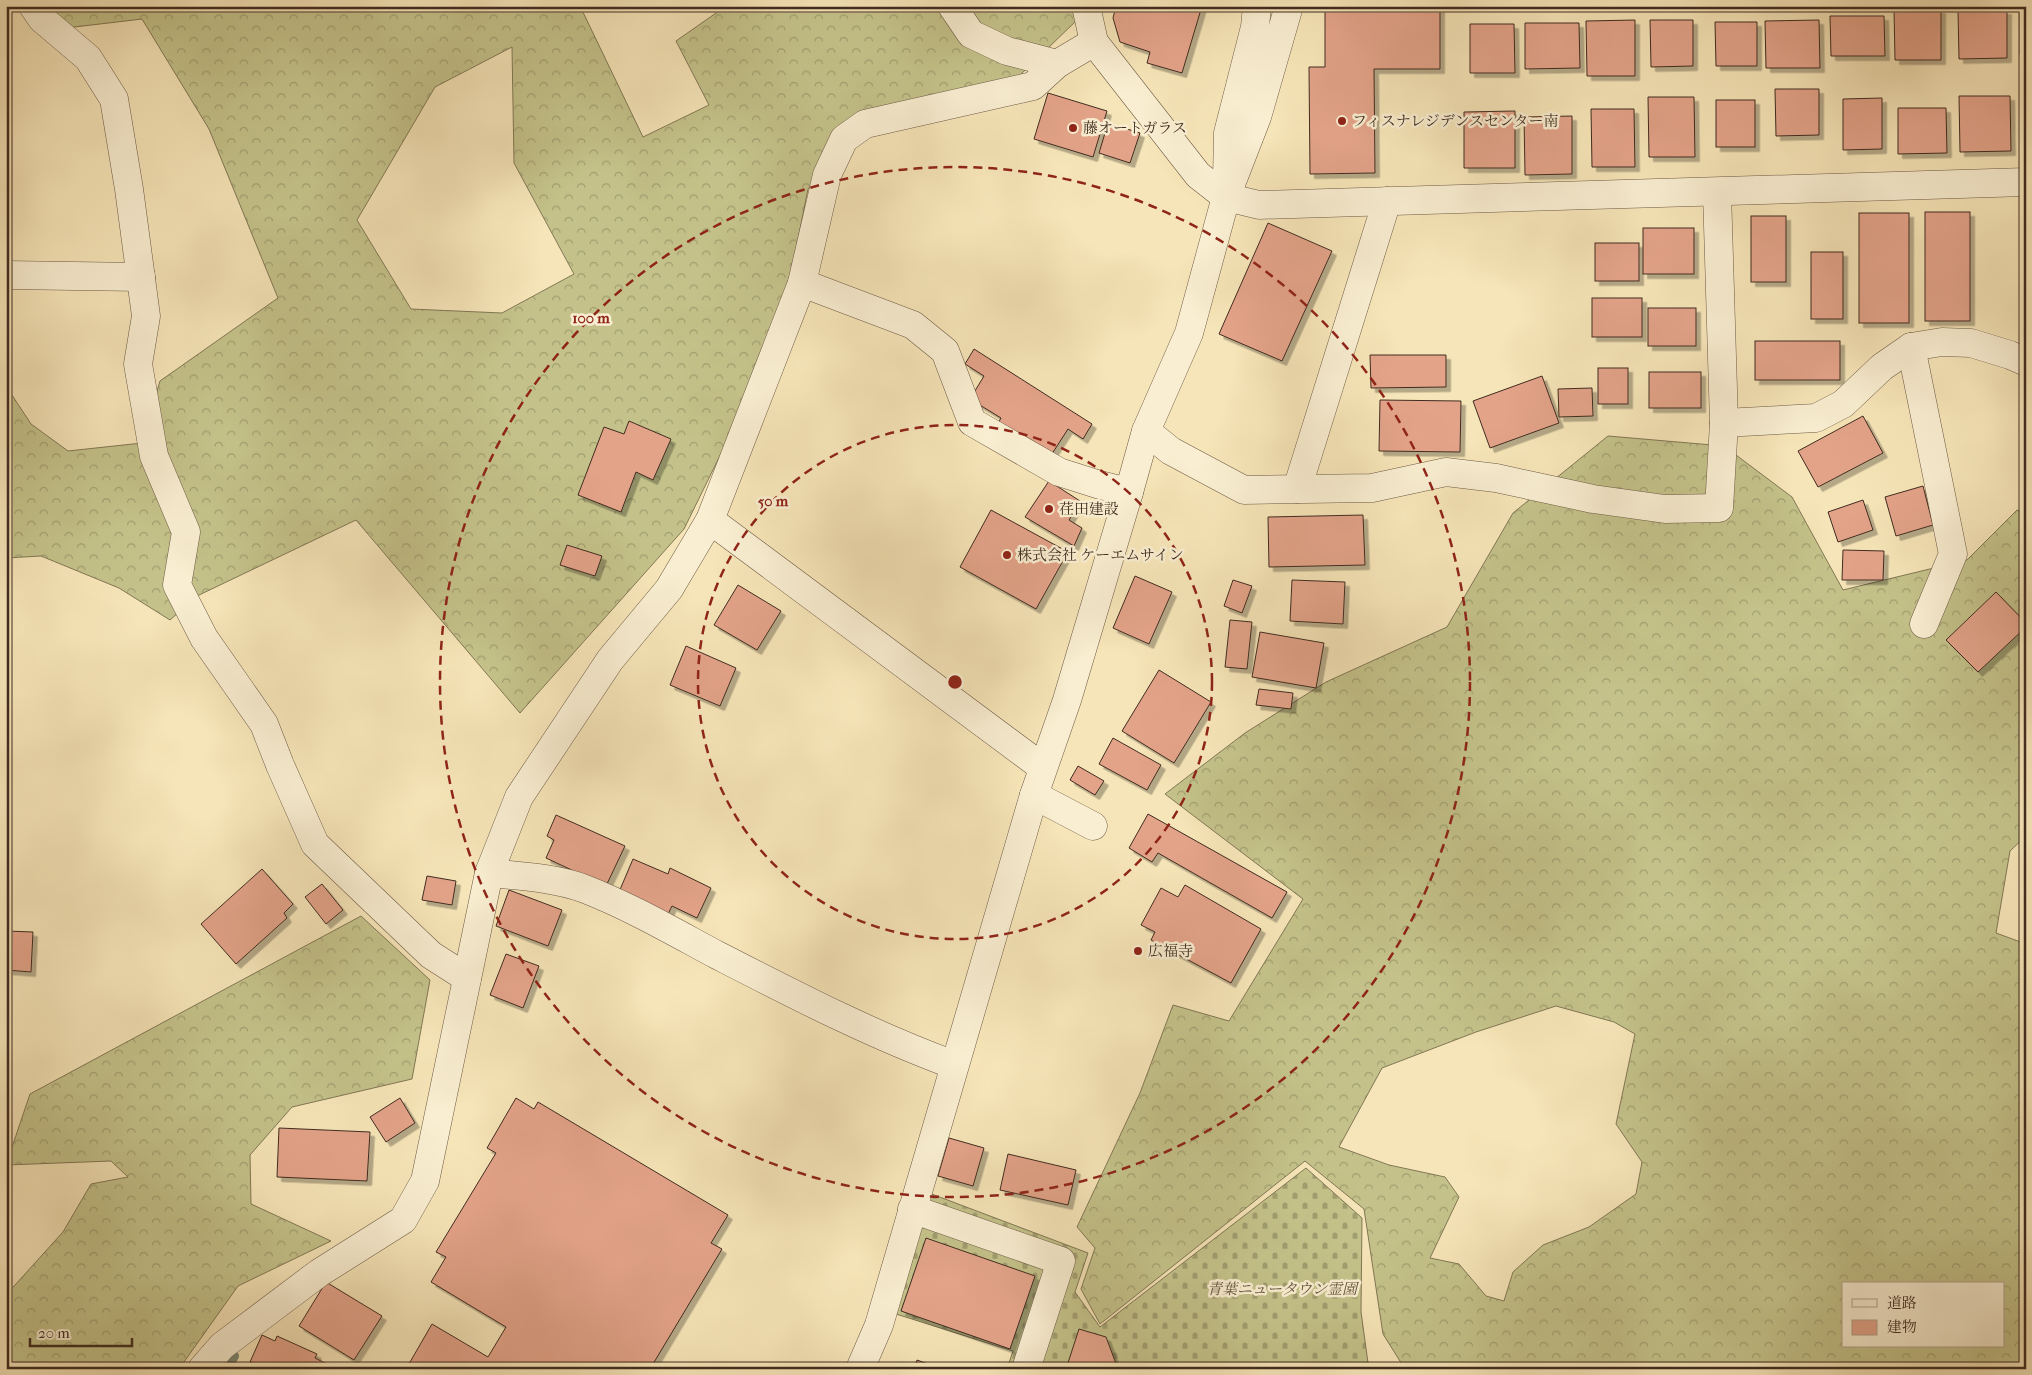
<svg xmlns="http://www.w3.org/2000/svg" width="2032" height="1375" font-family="'IM FELL French Canon','Noto Serif JP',serif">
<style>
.forest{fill:url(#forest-crowns);stroke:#827755;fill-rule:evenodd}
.cemetery{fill:url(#cemetery-stones);stroke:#827755}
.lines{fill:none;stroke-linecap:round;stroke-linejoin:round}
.stream{stroke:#788572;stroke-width:10}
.building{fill:#e3a389;stroke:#402c20;filter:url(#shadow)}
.minor-casing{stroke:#6e5a46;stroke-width:29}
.minor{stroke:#f9eed1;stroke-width:28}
.ring{fill:none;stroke:#8f2418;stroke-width:2.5;stroke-dasharray:9 6}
.poi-dot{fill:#8f2418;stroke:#f9eed1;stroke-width:2}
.labels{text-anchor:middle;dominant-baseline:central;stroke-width:5;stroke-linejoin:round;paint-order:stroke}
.poi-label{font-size:15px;fill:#402c20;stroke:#f9eed1;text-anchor:start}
.park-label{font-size:15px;font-style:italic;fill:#61523a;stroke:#f9eed1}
.centre{fill:#8f2418;stroke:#f9eed1;stroke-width:2.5}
.ring-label{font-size:15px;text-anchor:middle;font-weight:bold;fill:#8f2418;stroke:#f9eed1;stroke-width:5;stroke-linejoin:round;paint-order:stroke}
</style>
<defs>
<pattern id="forest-crowns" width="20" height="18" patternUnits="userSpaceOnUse" patternTransform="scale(1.25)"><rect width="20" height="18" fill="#c4c28a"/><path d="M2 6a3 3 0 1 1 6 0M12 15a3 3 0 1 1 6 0" fill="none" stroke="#a19e70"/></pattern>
<pattern id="cemetery-stones" width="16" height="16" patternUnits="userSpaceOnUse" patternTransform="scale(1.25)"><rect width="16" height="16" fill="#c4c28a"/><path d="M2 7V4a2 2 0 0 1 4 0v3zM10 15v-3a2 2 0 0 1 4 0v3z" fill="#a19e70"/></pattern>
<filter id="shadow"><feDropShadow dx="4.5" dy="4.5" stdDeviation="0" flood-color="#0004"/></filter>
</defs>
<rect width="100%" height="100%" fill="#f6e5b8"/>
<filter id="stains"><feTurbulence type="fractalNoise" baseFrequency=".004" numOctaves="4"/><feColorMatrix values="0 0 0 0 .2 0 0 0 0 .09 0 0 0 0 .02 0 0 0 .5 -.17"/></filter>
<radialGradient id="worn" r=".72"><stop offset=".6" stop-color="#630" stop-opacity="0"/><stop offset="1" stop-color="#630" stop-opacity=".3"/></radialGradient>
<g class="forest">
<path d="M53,6h527l63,131 66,-32 -33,-64 50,-35h350v15l-57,55 -144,35 -67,78 -22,110 -27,77 -75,153 -164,184 -164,-193 -159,76 -27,24 -51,-32 -78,-32 -35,2v-172l25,38 37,27 74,-8 18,-62 118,-83 -69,-169 -67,-110 -76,9zM512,47l2,116 60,111 -72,39 -91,-4 -54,-89 78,-133z"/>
<path d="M1608,436l116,10 68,51 51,93 124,-30 50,-50 9,3v323l-16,15 -14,82 30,11v425h-621l-22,-35 -19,-125 -59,-48 -205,163 -19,-35 14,-41 -18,-21 63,-134 33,-88 56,16 74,-122 -138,-105 80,-61 81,-51 121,-55 66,-114zM1556,1006l58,16 21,12 -19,90 26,38 -6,32 -47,33 -46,18 -30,27 -9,29 -18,-5 -27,-32 -29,-6 29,-61 -14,-20 -56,-12 -50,-18 43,-79 94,-36zM1843,1284h160v62h-160z"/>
<polygon points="361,916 430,980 412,1079 292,1107 250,1155 251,1204 331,1241 238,1286 179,1369 6,1369 6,1295 63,1232 91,1184 128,1177 111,1161 6,1165 30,1094"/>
</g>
<polygon class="cemetery" points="1306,1168 1362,1218 1361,1312 1368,1363 1373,1369 1007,1369 1013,1351 896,1314 929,1193 1088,1253 1075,1292 1100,1327"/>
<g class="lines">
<polyline class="stream" points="227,1369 234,1356"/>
</g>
<g class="building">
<polygon points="1116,6 1202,6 1182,73 1147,63 1150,52 1120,42 1113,18"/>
<polygon points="1325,6 1440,6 1440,69 1374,69 1375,173 1310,174 1309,67 1325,67"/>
<polygon points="2020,6 2026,6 2026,54 2020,55"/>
<polygon points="1894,9 1941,9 1941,60 1895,60"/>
<polygon points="1958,10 2007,10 2007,58 1959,59"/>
<polygon points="1830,16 1884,16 1885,56 1831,56"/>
<polygon points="1635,20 1635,76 1587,76 1586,21"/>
<polygon points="1650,20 1693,20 1693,66 1651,67"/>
<polygon points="1819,20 1820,68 1766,68 1765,21"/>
<polygon points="1715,22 1757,22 1757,66 1716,66"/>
<polygon points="1525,23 1579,23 1580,68 1525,69"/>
<polygon points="1470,24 1514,24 1515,73 1470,73"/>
<polygon points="1775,89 1819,89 1819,135 1776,136"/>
<polygon points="1048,93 1107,111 1093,157 1034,139"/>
<polygon points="1959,96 2010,96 2011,151 1960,152"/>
<polygon points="1648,97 1694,97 1695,157 1649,157"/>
<polygon points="1882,98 1882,149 1843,150 1843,99"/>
<rect x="1716" y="100" width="39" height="47"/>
<polygon points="2026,102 2026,150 2022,150 2021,103"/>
<polygon points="1898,108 1946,108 1947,153 1898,154"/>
<polygon points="1591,109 1634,109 1635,167 1592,167"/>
<polygon points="1515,111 1515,168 1464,168 1464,112"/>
<polygon points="1572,116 1572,174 1525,175 1524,117"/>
<polygon points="1108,123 1140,133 1130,163 1099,153"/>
<rect x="1925" y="212" width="45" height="109"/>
<rect x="1859" y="213" width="50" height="110"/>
<rect x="1751" y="216" width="35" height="66"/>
<polygon points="1268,223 1332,251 1282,361 1219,334"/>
<rect x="1643" y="228" width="51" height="46"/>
<rect x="1595" y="243" width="44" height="38"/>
<rect x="1811" y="252" width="32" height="67"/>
<rect x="1592" y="298" width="50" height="39"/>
<rect x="1648" y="308" width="48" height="38"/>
<rect x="1755" y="341" width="85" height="39"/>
<polygon points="974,349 1092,424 1083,439 1068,429 1048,460 996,427 1001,418 970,399 984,376 965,364"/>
<polygon points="1370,355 1446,355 1446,387 1371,388"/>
<rect x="1598" y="368" width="30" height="36"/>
<rect x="1649" y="372" width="52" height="36"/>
<polygon points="1542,376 1559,423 1490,448 1473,401"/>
<polygon points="1592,388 1593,416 1559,417 1558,389"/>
<polygon points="1380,400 1461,401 1460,452 1379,451"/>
<polygon points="1863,416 1883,453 1818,487 1798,451"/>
<polygon points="629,421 671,439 653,480 636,472 621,512 578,495 604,427 624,434"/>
<polygon points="1049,481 1080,501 1069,520 1082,528 1074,546 1025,517"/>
<polygon points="1923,486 1933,525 1896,536 1885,497"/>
<polygon points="1863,500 1873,530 1838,542 1828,512"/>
<polygon points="991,510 1068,552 1036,609 960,567"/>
<polygon points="1363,515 1365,565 1269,567 1268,517"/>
<polygon points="567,545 602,556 595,576 560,565"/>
<polygon points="1843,550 1884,551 1883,580 1842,580"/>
<polygon points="1135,576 1172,592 1149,644 1113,628"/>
<polygon points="1233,580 1252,586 1242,613 1224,606"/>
<polygon points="1292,580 1345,582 1343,624 1290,621"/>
<polygon points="738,585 781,611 757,650 714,625"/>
<polygon points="1996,592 2026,623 2026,627 1978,672 1946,640"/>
<polygon points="1230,620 1252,622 1247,669 1225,667"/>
<polygon points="1260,632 1324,643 1316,688 1252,677"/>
<polygon points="686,646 736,668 720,706 670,685"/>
<polygon points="1159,670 1211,702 1174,763 1122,731"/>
<polygon points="1259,689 1293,693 1291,709 1256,705"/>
<polygon points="1113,738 1161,765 1147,790 1099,764"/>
<polygon points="1078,766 1104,781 1095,795 1070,780"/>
<polygon points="1148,814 1287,892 1272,918 1158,853 1152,862 1129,848"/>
<polygon points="556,815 625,846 606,886 546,858 554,840 547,836"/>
<polygon points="633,859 668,874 670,868 711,888 697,918 672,906 668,914 619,892"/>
<polygon points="262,869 293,904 284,913 287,918 236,964 201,924"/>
<polygon points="427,876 456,881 452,905 422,900"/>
<polygon points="322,884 343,910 326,924 305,897"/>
<polygon points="1185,885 1261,929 1231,983 1151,940 1155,932 1141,925 1161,888 1178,897"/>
<polygon points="509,890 562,910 548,946 496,926"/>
<polygon points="6,931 33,932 31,972 6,970"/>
<polygon points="506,954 539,966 523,1008 490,995"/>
<polygon points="400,1098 415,1123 386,1142 370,1117"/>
<polygon points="516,1098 534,1109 538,1102 728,1215 711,1243 722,1249 650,1369 641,1369 637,1366 636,1369 577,1369 572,1366 570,1369 406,1369 432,1324 488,1357 506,1327 431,1282 446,1257 436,1252 496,1153 487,1148"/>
<polygon points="279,1128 370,1132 367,1181 277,1177"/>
<polygon points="949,1138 984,1148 973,1186 938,1176"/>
<polygon points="1008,1154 1076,1170 1068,1205 1000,1190"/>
<polygon points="926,1238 1035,1276 1010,1349 901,1311"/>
<polygon points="326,1282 382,1316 354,1360 299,1326"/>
<polygon points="1079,1329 1106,1337 1118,1369 1066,1369"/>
<polygon points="262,1335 275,1341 277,1336 317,1354 315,1358 337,1369 264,1369 250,1362"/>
<polygon points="917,1360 942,1369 914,1369"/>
</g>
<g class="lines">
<g class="minor-casing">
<g id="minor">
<polyline points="33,6 42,19 88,58 114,99 129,189 146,316 138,364 154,456 186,532 177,585 204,638 264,724 280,765 315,844 431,955 467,978"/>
<polyline points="952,6 971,34 1007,51 1057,64"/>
<polyline points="1086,6 1094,42 1198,175 1226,197 1259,205 2026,182"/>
<polyline points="1227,178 1228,133 1255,27 1257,6"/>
<polyline points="1717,192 1724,423 1816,418 1843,404 1882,367 1911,347 1942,342 1971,343 2010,355 2026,362"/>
<polyline points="6,275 141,277"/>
<polyline points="802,283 913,325 945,351 972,422 1059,472 1100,485 1129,492"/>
<polyline points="1911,347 1953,554 1924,624"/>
<polyline points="1146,431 1171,451 1244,490 1372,488 1446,472 1496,478 1593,499 1665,509 1719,508 1724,423"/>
<polyline points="1297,489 1387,201"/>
<polyline points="710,520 1042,767"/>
<polyline points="1034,795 1093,826"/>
<path d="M489,873c31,3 67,5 96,16 46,18 89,43 132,66 78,40 155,80 237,110"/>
<polyline points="912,1209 1061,1261 1026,1369"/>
<polyline points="202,1369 222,1346 319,1273 403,1220 425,1181 489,873 519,797 610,660 669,589 710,520 802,283 827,175 844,139 865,124 1033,86 1057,64 1094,42"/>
<polyline points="860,1369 879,1325 1034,795 1067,700 1129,492 1146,431 1189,333 1226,197 1257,117 1289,6"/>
</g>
</g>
<use href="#minor" class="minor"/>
</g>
<g class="ring">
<circle cx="955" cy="682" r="257"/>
<circle cx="955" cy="682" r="515"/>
</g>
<g class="poi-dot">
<circle cx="1342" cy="121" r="5"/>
<circle cx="1073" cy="128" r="5"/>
<circle cx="1049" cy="509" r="5"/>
<circle cx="1007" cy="555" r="5"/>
<circle cx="1138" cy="951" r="5"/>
</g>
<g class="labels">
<g class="poi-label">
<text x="1352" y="121">フィスナレジデンスセンター南</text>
<text x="1083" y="128">藤オートガラス</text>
<text x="1059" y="509">荏田建設</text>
<text x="1017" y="555">株式会社 ケーエムサイン</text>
<text x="1148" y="951">広福寺</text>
</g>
<g class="park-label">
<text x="1282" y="1289">青葉ニュータウン霊園</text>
</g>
</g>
<circle cx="955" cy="682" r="8" class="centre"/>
<g class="ring-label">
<text x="591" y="323">100 m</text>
<text x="773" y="506">50 m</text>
</g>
<rect width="2032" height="1375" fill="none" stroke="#f6e5b8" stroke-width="25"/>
<rect x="8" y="8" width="2017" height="1360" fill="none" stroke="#402c20" stroke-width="2.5"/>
<rect x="12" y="12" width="2007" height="1350" fill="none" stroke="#402c20"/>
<rect x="1842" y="1282" width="162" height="65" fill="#f9eed1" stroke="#afa08a"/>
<rect x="1852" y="1299" width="25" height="8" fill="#f9eed1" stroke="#afa08a"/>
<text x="1887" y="1308" font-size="15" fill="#402c20">道路</text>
<rect x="1852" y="1320" width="25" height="15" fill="#e3a389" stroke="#afa08a"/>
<text x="1887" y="1332" font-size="15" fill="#402c20">建物</text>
<path d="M30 1338v8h102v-8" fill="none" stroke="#402c20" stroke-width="2.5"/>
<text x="38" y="1338" font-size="15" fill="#402c20" stroke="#f9eed1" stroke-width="4" paint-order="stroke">20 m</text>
<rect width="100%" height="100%" filter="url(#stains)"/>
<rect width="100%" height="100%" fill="url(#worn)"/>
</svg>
